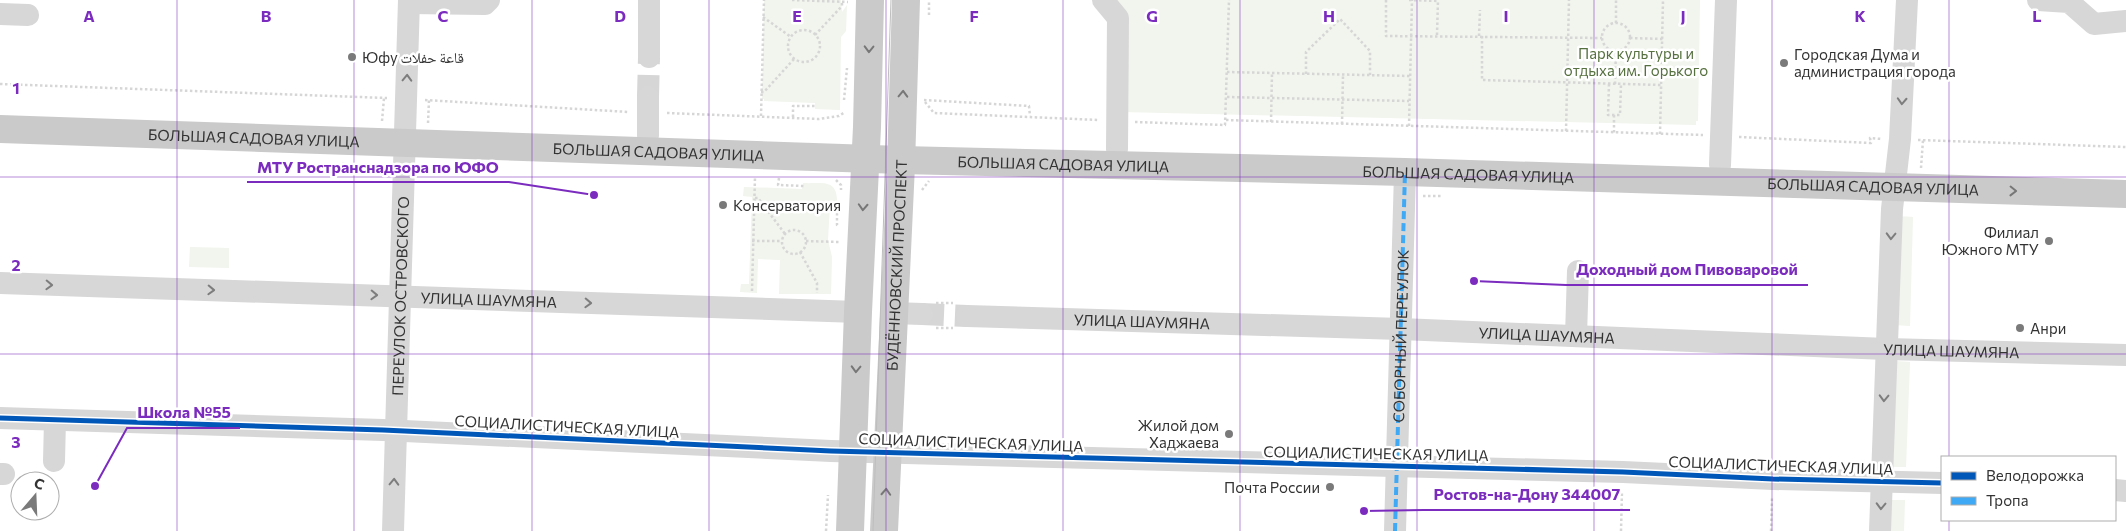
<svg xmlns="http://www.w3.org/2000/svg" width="2126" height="531" font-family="Commissioner,'Noto Naskh Arabic',sans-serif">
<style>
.green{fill:#f1f5ed}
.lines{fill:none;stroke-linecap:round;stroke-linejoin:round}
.minor-tunnel{stroke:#d6d6d6;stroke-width:22;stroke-dasharray:22 11;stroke-linecap:butt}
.path{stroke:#d6d6d6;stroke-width:2.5;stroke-dasharray:2.5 2.5;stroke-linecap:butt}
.minor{stroke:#d7d7d7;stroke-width:22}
.major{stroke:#cacaca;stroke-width:28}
.tram{stroke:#bebebe;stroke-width:1}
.quiet{stroke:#3fa9f5;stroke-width:4;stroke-dasharray:8 4;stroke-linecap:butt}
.cycleway-casing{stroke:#fff;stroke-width:8}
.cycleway{stroke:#0057b8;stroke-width:5}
.oneway{stroke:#777}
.oneway2{stroke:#7d7d7d}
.grid{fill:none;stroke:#7b2cbf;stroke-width:1;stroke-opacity:0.55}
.poi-dot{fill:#7a7a7a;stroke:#fff;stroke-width:2}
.labels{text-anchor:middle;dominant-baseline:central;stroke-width:5;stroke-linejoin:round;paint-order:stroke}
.park-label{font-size:15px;fill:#56703f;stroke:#fff}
.poi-label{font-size:15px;fill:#333;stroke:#fff;text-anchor:start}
.street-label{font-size:15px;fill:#333;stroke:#fff}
.grid-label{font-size:16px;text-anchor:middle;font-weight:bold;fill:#7b2cbf;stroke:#fff;stroke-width:5;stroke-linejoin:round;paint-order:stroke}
.leader{fill:none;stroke:#7b2cbf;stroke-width:2}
.callout-dot{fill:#7b2cbf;stroke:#fff;stroke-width:2}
.callout-label{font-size:16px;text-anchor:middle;font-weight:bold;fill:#7b2cbf;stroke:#fff;stroke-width:5;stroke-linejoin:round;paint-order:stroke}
</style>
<rect width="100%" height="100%" fill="#fff"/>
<g class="green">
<polygon points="764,0 841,0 842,12 847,5 846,31 841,37 840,110 815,109 815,103 764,101 764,99 762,99"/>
<polygon points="1114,0 1700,0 1698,121 1696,121 1696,125 1123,112"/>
<path d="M803,183c20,1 35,-5 34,21h-7l-2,36 4,17 -1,37h-52l1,-34 -22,-1 -1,34 -17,-1 1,-8h8l3,-87 -9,-1 1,-9 58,2z"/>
<polygon points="1898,216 1913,217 1910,326 1894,325"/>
<polygon points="190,247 229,248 229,268 189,267"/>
<polygon points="1895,361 1910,362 1906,467 1891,467"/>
<polygon points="1890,500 1905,500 1904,531 1889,531"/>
</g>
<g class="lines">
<g class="minor-tunnel">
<polyline points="648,97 649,57"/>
<polyline points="922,314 967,316"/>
</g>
<g class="path">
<polyline points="792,0 848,2"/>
<polyline points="1386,0 1386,36 1602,38"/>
<polyline points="1409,0 1438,1"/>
<polyline points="929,15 929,0"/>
<polyline points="763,17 791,37"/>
<circle cx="1616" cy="37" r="14"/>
<polyline points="1616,23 1616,0"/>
<circle cx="804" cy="46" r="16"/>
<polyline points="815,35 842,6 842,2"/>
<polyline points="1437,35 1438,0"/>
<polyline points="1479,36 1480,10"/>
<polyline points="1482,36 1482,80 1661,85"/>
<polyline points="1630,38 1663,39"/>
<polyline points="1227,72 1410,76"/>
<polyline points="1306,74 1306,52 1340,19 1370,51 1370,75"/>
<polyline points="0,84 387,98"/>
<polyline points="1609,84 1608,115 1620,115 1621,84"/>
<polyline points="1615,84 1616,51"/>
<polyline points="761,92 764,92 794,59"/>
<polyline points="1227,97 1409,101"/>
<polyline points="425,100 629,112"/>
<polyline points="844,100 847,68"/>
<polyline points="924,100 1029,106 1030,116"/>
<polyline points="925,102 934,113 1099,120"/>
<polyline points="667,113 819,119 839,116 845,112"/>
<polyline points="1614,115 1614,133"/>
<polyline points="761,116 764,0"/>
<polyline points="793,117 793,106 815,106"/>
<polyline points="1226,120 1703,135"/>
<polyline points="382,121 384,98"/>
<polyline points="1135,122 1225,125 1229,0"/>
<polyline points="1271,122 1272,73"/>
<polyline points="428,123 429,100"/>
<polyline points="1342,124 1343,75"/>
<polyline points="1409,126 1412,0"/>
<polyline points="1566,131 1569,0"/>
<polyline points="1660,134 1663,0"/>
<polyline points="1739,137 1871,143 1870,138 1882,139"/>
<polyline points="1918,140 2126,147"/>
<polyline points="342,164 386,166"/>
<polyline points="1921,168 1923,140"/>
<polyline points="779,178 778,185 804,186"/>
<polyline points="836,180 841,185 841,190"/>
<polyline points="922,190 929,181"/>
<polyline points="1423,196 1442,196"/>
<polyline points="755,198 758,198 785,234"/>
<polyline points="837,203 837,225 839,226"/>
<circle cx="794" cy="242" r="12"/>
<polyline points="752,241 782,241"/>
<polyline points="806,241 839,242"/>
<polyline points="800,252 817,283 817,293"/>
<polyline points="752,291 755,177"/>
<polyline points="936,303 953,303"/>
<polyline points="936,328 953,328"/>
<polyline points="826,531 828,495"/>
<polyline points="1621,531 1622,491"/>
<polyline points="1771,531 1772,498"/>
</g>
<g class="minor">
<polyline points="1103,0 1118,18 1117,149"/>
<polyline points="2038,0 2069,2 2094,24 2126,21"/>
<polyline points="409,3 485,4 489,0"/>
<polyline points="0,14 28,15"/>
<polyline points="649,57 649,0"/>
<polyline points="648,135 648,97"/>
<polyline points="1720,165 1726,0"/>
<path id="s1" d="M0,283l858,29"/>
<polyline points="893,313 922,314"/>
<path id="s2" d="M967,316l434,13 485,20 240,6"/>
<polyline points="1576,336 1578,271"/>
<polyline points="0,418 383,430 831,451 1623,472 1773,479 1942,483"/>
<polyline points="54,461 55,420"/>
<polyline points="0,474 4,474"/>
<polyline points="2115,490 2126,491"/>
<path id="s3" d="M393,531l16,-531"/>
<polyline points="1395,531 1405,172"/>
<polyline points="1880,531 1892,209 1900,139 1907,0"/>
</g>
<g class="major">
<path id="s4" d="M0,129l901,31 504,12 721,22"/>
<polyline points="850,531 858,312 867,127 870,0"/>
<path id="s5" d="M884,531l17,-366 5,-165"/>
</g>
<polyline class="tram" points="873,531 891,0"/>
<path class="quiet" id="s6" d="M1395,531l10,-359"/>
<g class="cycleway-casing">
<polyline id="cycleway" points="0,418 383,430 831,451 1623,472 1773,479 1942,483"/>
</g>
<use href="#cycleway" class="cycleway"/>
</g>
<defs><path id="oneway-chevron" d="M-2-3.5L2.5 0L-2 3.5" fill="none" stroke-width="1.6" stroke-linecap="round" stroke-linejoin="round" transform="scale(1.25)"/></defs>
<g class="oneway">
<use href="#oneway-chevron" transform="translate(869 49) rotate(91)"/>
<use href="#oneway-chevron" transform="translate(903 94) rotate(-88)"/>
<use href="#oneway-chevron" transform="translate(2013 191) rotate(1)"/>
<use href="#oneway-chevron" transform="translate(863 207) rotate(93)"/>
<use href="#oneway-chevron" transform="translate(856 369) rotate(92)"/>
<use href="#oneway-chevron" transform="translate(886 492) rotate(-87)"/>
</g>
<g class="oneway2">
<use href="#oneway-chevron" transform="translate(407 78) rotate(-88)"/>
<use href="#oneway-chevron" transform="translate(1902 101) rotate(93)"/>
<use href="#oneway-chevron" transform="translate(1891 236) rotate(92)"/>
<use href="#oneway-chevron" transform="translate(49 285) rotate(2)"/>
<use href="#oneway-chevron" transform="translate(211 290) rotate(2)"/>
<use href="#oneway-chevron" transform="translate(374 295) rotate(2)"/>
<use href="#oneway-chevron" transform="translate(588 303) rotate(2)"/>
<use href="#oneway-chevron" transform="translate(1884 398) rotate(92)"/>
<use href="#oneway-chevron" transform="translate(394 482) rotate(-88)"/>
<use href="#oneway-chevron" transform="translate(1881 506) rotate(92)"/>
</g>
<path class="grid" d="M177,0v531M354,0v531M532,0v531M709,0v531M886,0v531M1063,0v531M1240,0v531M1417,0v531M1594,0v531M1772,0v531M1949,0v457M0,177h2126M0,354h2126M1949,520v11"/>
<g class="poi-dot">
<circle cx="352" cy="57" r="5"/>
<circle cx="1784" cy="63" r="5"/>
<circle cx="723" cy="205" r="5"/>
<circle cx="2049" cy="241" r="5"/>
<circle cx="2020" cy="328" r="5"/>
<circle cx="1229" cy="434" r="5"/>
<circle cx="1330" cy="487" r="5"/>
</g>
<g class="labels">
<g class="park-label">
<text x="1636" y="53">Парк культуры и<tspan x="1636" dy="17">отдыха им. Горького</tspan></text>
</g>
<g class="poi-label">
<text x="1794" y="54">Городская Дума и<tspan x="1794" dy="17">администрация города</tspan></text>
<text x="362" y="57">Юфу قاعة حفلات</text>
<text x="733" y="205">Консерватория</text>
<text x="2039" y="232" text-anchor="end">Филиал<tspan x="2039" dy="17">Южного МТУ</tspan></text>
<text x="2030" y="328">Анри</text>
<text x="1219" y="425" text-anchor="end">Жилой дом<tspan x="1219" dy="17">Хаджаева</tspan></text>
<text x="1320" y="487" text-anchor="end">Почта России</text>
</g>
<g class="street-label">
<text stroke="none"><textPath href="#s4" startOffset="254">БОЛЬШАЯ САДОВАЯ УЛИЦА</textPath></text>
<text stroke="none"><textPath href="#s4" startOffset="659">БОЛЬШАЯ САДОВАЯ УЛИЦА</textPath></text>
<text stroke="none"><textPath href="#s4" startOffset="1064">БОЛЬШАЯ САДОВАЯ УЛИЦА</textPath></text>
<text stroke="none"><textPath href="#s4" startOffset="1469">БОЛЬШАЯ САДОВАЯ УЛИЦА</textPath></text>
<text stroke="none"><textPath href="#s4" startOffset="1874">БОЛЬШАЯ САДОВАЯ УЛИЦА</textPath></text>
<text stroke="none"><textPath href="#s5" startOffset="266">БУДЁННОВСКИЙ ПРОСПЕКТ</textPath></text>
<text stroke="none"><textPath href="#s3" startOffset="235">ПЕРЕУЛОК ОСТРОВСКОГО</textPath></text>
<text stroke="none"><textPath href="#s1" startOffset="489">УЛИЦА ШАУМЯНА</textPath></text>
<text stroke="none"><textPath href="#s2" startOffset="175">УЛИЦА ШАУМЯНА</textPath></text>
<text stroke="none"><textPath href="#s2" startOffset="580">УЛИЦА ШАУМЯНА</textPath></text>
<text stroke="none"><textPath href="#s6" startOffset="195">СОБОРНЫЙ ПЕРЕУЛОК</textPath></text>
<text stroke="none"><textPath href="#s2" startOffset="985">УЛИЦА ШАУМЯНА</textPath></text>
<text transform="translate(567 426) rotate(3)">СОЦИАЛИСТИЧЕСКАЯ УЛИЦА</text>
<text transform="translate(971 442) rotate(2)">СОЦИАЛИСТИЧЕСКАЯ УЛИЦА</text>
<text transform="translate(1376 453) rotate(1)">СОЦИАЛИСТИЧЕСКАЯ УЛИЦА</text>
<text transform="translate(1781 465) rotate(2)">СОЦИАЛИСТИЧЕСКАЯ УЛИЦА</text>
</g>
</g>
<g class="grid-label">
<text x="89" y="22">A</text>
<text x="266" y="22">B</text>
<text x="443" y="22">C</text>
<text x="620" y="22">D</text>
<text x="797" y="22">E</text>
<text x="974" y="22">F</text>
<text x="1152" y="22">G</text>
<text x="1329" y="22">H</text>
<text x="1506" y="22">I</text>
<text x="1683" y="22">J</text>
<text x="1860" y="22">K</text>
<text x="2037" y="22">L</text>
<text x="16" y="94">1</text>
<text x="16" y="271">2</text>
<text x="16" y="448">3</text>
</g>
<path class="leader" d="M594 195L509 182H247M1474 281L1566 285H1808M95 486L127 428H240M1364 511L1423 510H1630"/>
<g class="callout-dot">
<circle cx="594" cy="195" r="5"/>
<circle cx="1474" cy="281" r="5"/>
<circle cx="95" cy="486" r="5"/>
<circle cx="1364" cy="511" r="5"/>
</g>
<g class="callout-label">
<text x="378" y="173">МТУ Ространснадзора по ЮФО</text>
<text x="1687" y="275">Доходный дом Пивоваровой</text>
<text x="184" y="418">Школа №55</text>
<text x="1527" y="500">Ростов-на-Дону 344007</text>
</g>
<rect x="1941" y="456" width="175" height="65" fill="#ffffff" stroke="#adadad"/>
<rect x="1951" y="472" width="25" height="8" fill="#0057b8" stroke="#adadad"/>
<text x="1986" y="481" font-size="15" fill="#333333">Велодорожка</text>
<rect x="1951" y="497" width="25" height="8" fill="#3fa9f5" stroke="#adadad"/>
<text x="1986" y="506" font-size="15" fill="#333333">Тропа</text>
<g transform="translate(35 496) rotate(19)"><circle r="24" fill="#ffffff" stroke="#adadad"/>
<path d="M0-4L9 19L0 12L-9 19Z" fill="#7a7a7a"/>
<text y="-8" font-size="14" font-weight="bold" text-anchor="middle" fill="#333333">С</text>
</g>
</svg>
